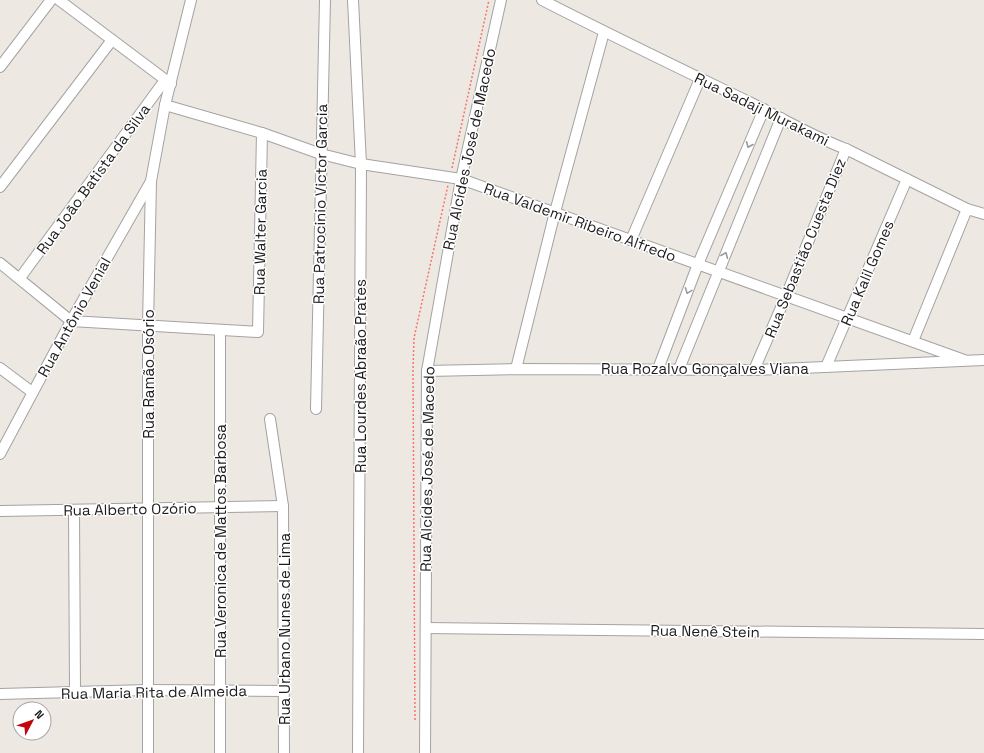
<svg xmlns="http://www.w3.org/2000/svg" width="984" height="753" font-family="'Space Grotesk',sans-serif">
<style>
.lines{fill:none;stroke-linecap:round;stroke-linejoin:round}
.minor-casing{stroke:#a3a3a3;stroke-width:12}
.path{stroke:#f5756b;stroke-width:1.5;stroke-dasharray:2 2;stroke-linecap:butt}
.minor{stroke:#fff;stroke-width:10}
.oneway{stroke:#999}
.labels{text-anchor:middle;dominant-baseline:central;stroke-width:3;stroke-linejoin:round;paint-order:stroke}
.street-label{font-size:15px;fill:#1c1c1c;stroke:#fff}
</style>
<rect width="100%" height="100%" fill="#ede9e2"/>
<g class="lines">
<g class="minor-casing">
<g id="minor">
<polyline points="59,0 171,84"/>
<polyline points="353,0 361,164 358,753"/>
<path d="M542,0c68,35 137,68 205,101 33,16 64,35 99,48l121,60 17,5"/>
<polyline points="0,67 51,0"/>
<polyline points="165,105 262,133 321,154 361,164 461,179 964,360"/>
<polyline points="0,187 112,40"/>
<polyline points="631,240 700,79"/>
<polyline points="0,263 71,321 258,332 262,133"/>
<polyline points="20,278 165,80"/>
<polyline points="220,330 220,753"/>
<polyline points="913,341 967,209"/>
<polyline points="826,367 907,179"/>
<polyline points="0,368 32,392"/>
<polyline points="516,369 555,212 604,32"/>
<polyline points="658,369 698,264 764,109"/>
<polyline points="679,369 781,118"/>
<polyline points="754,370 786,296 846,149"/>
<polyline points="427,371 516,369 754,370 984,360"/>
<polyline points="316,409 325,0"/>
<polyline points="270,419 283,506 284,753"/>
<polyline points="0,454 71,321 150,183"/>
<polyline points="74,510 75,692"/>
<polyline points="0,511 283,506"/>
<polyline points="426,628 984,634"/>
<polyline points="0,694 148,690 284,691"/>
<polyline points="148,753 148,325 151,181 165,105 191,0"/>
<polyline points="425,753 427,371 461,179 501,0"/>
</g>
</g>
<g class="path">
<polyline points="452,168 489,0"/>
<polyline points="415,720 413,370 414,338 448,185"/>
</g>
<use href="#minor" class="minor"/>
</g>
<defs><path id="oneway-chevron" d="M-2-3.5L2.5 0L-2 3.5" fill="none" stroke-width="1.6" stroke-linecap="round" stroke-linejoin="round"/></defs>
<g class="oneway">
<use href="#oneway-chevron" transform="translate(749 145) rotate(113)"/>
<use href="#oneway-chevron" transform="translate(725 255) rotate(-68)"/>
<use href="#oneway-chevron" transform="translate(688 291) rotate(111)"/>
</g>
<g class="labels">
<g class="street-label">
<text transform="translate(762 109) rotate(26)">Rua Sadaji Murakami</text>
<text transform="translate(469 149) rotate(-78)">Rua Alcídes José de Macedo</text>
<text transform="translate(93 179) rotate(-54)">Rua João Batista da Silva</text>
<text transform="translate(320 204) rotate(-89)">Rua Patrocinio Victor Garcia</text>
<text transform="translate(580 222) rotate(20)">Rua Valdemir Ribeiro Alfredo</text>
<text transform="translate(260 232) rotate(-89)">Rua Walter Garcia</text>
<text transform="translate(805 248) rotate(-68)">Rua Sebastião Cuesta Diez</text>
<text transform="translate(867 273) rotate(-67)">Rua Kalil Gomes</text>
<text transform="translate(74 317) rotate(-61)">Rua Antônio Venial</text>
<text x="705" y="368">Rua Rozalvo Gonçalves Viana</text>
<text transform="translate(148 374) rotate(-90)">Rua Ramão Osório</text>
<text transform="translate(360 376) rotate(-90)">Rua Lourdes Abraão Prates</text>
<text transform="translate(427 469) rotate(-89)">Rua Alcídes José de Macedo</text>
<text transform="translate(130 509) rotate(-1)">Rua Alberto Ozório</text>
<text transform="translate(220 541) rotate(-90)">Rua Veronica de Mattos Barbosa</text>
<text transform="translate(284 629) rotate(-90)">Rua Urbano Nunes de Lima</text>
<text transform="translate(705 631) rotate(1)">Rua Nenê Stein</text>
<text transform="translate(154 692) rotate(-1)">Rua Maria Rita de Almeida</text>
</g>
</g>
<g transform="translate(32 721) rotate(49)"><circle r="19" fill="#ffffff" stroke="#a4a4a4"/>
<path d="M0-3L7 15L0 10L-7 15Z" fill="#c1070c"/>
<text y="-6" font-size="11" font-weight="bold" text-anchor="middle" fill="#1c1c1c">N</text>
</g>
</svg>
